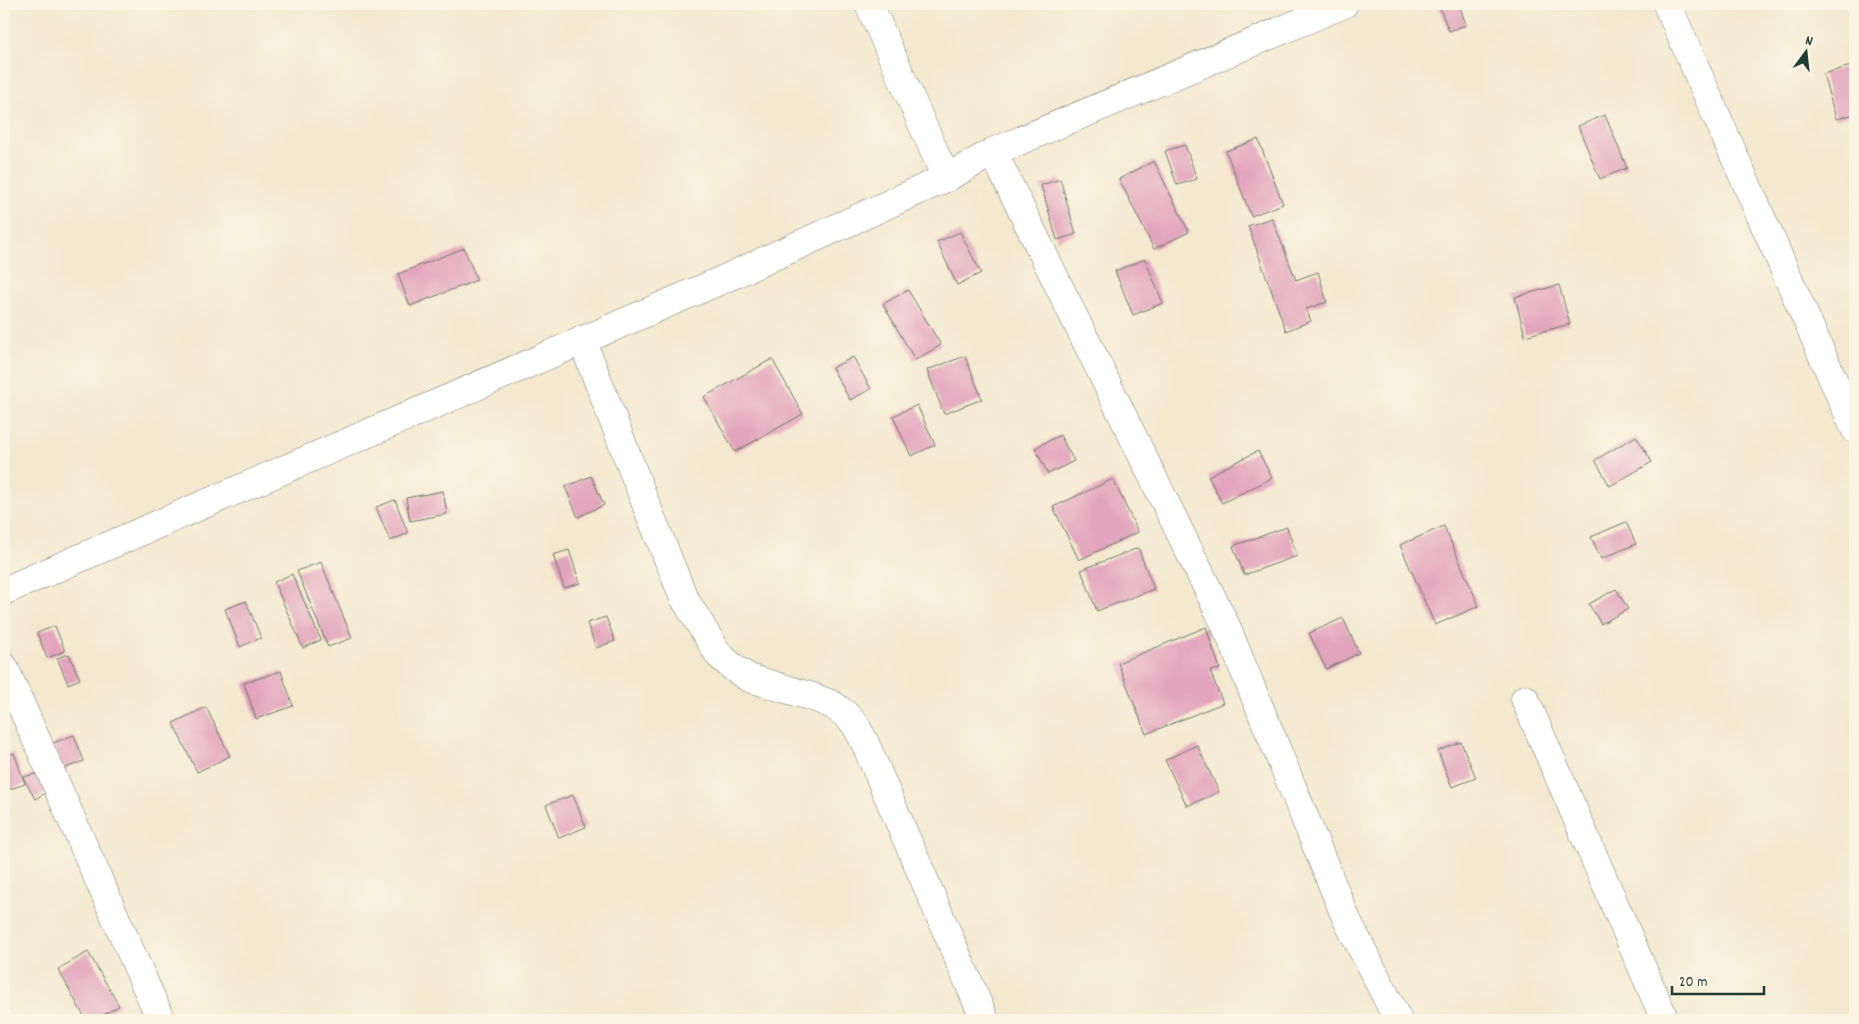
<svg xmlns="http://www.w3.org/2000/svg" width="1859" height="1024" font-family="Dekko,sans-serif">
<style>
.building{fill:#e2a3bc}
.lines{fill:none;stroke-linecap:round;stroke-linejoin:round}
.street-casing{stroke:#6a796a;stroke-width:29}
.secondary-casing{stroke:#6a796a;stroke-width:29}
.street{stroke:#fff;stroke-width:28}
.secondary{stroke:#fff;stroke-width:28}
</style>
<rect width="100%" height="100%" fill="#fcf5e5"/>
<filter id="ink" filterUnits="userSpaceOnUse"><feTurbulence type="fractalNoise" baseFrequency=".02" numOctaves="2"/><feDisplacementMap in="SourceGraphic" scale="10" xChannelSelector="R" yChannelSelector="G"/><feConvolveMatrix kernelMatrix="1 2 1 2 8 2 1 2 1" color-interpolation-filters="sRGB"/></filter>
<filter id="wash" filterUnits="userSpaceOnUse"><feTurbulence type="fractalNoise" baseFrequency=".0096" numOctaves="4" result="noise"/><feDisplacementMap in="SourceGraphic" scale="20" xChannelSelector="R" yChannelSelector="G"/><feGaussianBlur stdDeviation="1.12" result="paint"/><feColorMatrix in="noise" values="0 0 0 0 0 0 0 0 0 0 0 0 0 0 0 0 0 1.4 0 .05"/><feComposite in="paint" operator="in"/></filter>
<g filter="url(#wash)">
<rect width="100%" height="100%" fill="#f4e8cf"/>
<g id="blocks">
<g class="building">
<polygon points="1438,4 1459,4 1466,25 1449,31"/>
<polygon points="1855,65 1855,114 1836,119 1823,74"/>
<polygon points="1605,115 1627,168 1600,179 1578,126"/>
<polygon points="1258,139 1283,204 1251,216 1226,151"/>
<polygon points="1185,145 1197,179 1177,185 1165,151"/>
<polygon points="1154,161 1189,232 1154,249 1119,179"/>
<polygon points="1060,179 1076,234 1057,240 1041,185"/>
<polygon points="1272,218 1296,280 1318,272 1327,302 1306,309 1311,321 1286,331 1248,226"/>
<polygon points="960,232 981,273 957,285 937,242"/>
<polygon points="464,248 477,280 410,306 398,274"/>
<polygon points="1145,259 1163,303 1133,315 1115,271"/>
<polygon points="1559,285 1570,324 1525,336 1515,297"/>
<polygon points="908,290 941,345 915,360 883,304"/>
<polygon points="965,356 982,399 944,414 927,370"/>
<polygon points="853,357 871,389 850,400 832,368"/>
<polygon points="772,359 803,414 735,452 704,397"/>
<polygon points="917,405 935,445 911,456 893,416"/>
<polygon points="1060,435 1074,461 1048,474 1035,448"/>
<polygon points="1636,436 1652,462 1610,486 1595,460"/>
<polygon points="1258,451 1272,478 1222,503 1208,476"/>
<polygon points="591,476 604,505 578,517 565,487"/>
<polygon points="1113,479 1138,532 1079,560 1053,507"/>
<polygon points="443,491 447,514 410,521 406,498"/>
<polygon points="395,500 408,533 390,541 376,507"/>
<polygon points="1626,522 1636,544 1601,559 1591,537"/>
<polygon points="1444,526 1479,606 1435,625 1400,545"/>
<polygon points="1287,527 1297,556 1244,575 1233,546"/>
<polygon points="1138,548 1154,589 1097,611 1081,570"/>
<polygon points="569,550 580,583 564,588 553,555"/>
<polygon points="321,562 352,638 328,647 297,571"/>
<polygon points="292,574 321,640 303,648 274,582"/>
<polygon points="1616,589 1628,609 1601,624 1589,604"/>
<polygon points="246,601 261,638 240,647 225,609"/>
<polygon points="606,617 615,641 596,648 587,623"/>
<polygon points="1343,618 1359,653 1326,669 1309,633"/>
<polygon points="55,626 65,651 47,658 37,633"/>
<polygon points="1206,627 1220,669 1210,671 1223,703 1146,734 1118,663"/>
<polygon points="69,654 80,679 68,684 57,658"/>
<polygon points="281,671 293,706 256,719 244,683"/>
<polygon points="206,707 230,756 197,772 173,723"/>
<polygon points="74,735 84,761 63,769 53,743"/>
<polygon points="1461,742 1476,778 1452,787 1438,751"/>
<polygon points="1197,745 1219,792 1187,806 1165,760"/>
<polygon points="14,753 25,784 4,791 4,756"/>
<polygon points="40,773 49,791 35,799 23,777"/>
<polygon points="573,795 586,827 559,838 546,805"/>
<polygon points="88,952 119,1006 94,1020 86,1020 58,969"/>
</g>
</g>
</g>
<g filter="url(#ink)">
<use href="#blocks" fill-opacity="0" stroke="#6a796a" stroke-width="1"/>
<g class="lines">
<g class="street-casing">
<g id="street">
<polyline points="869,4 946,178"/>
<polyline points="1667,4 1855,429"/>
<polyline points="993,152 1226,626 1346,918 1398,1020"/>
<polyline points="582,340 647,507 684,598 719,655 735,669 749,678 813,697 833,705 845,714 855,724 865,743 985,1020"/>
<polyline points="4,667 161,1020"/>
<polyline points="1525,699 1665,1020"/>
</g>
</g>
<g class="secondary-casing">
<polyline id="secondary" points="4,591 724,279 946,178 993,152 1344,4"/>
</g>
<use href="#street" class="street"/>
<use href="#secondary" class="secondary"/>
</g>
</g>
<rect width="1859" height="1024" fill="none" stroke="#fcf5e5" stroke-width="20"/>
<g transform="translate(1806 52) rotate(15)" stroke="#fcf5e5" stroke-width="4" paint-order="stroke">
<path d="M0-4L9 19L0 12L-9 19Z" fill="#1f3d34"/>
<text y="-8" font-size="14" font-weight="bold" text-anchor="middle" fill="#1f3d34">N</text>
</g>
<path d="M1672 986v8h92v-8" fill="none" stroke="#1f3d34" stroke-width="2.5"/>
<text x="1679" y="986" font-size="15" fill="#1f3d34" stroke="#fcf5e5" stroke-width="4" paint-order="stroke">20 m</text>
</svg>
